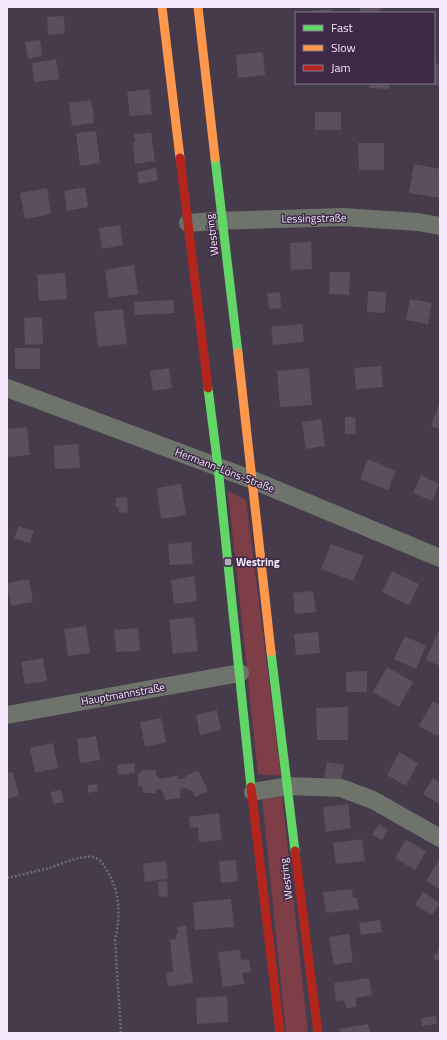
<svg xmlns="http://www.w3.org/2000/svg" width="447" height="1040" font-family="'Titillium Web',sans-serif">
<style>
.green{fill:#7d3e47}
.building{fill:#5a4f5a}
.lines{fill:none;stroke-linecap:round;stroke-linejoin:round}
.path{stroke:#6e6f6d;stroke-width:2.5;stroke-dasharray:2 2;stroke-linecap:butt}
.street{stroke:#6e736b;stroke-width:18}
.fast{stroke:#63d668;stroke-width:9}
.slow{stroke:#ff974d;stroke-width:9}
.jam{stroke:#b3261e;stroke-width:9}
.poi-dot{fill:#b6abbc;stroke:#3e2a47;stroke-width:1.5}
.labels{text-anchor:middle;dominant-baseline:central;stroke-width:3;stroke-linejoin:round;paint-order:stroke}
.street-label{font-size:11px;fill:#f3e7f9;stroke:#3e2a47}
.poi-label{font-size:11px;font-weight:bold;fill:#f3e7f9;stroke:#3e2a47;text-anchor:start}
</style>
<rect width="100%" height="100%" fill="#463b4b"/>
<g class="green">
<polygon points="228,491 246,500 281,776 258,774"/>
<polygon points="282,795 308,1033 286,1033 262,797"/>
</g>
<g class="building">
<polygon points="360,7 381,7 380,13 360,13"/>
<polygon points="331,9 332,13 311,13 310,11"/>
<polygon points="64,16 65,33 48,35 47,17"/>
<polygon points="40,40 42,56 28,59 25,42"/>
<polygon points="263,52 265,75 238,78 236,55"/>
<polygon points="56,59 59,79 34,82 32,63"/>
<polygon points="434,63 440,64 440,86 431,84 431,83 434,83"/>
<polygon points="370,83 389,83 389,89 369,88"/>
<polygon points="149,89 152,114 130,116 127,92"/>
<polygon points="91,100 94,115 93,115 94,123 72,126 69,103"/>
<rect x="315" y="112" width="26" height="18"/>
<polygon points="96,131 100,163 80,166 76,133"/>
<polygon points="151,133 155,161 135,164 133,142 135,142 134,134"/>
<polygon points="358,143 384,143 384,170 359,170"/>
<polygon points="414,164 440,169 440,198 409,193"/>
<polygon points="156,168 158,180 139,184 137,172"/>
<polygon points="85,187 88,207 67,211 64,191"/>
<polygon points="47,188 51,214 25,219 20,193"/>
<polygon points="120,225 123,245 102,249 99,228"/>
<polygon points="311,242 312,269 291,270 290,243"/>
<polygon points="134,265 138,294 109,298 105,270"/>
<polygon points="330,272 350,272 349,295 329,294"/>
<polygon points="65,273 67,299 39,301 37,275"/>
<polygon points="368,291 386,292 385,313 367,312"/>
<polygon points="280,292 281,308 269,309 267,293"/>
<polygon points="410,299 432,303 428,324 406,320"/>
<polygon points="174,300 174,313 135,315 134,302"/>
<polygon points="123,309 127,344 98,347 94,312"/>
<polygon points="42,317 43,344 25,345 24,318"/>
<polygon points="302,324 304,342 273,345 271,327"/>
<rect x="15" y="348" width="25" height="21"/>
<polygon points="381,366 383,387 356,389 354,368"/>
<polygon points="169,368 172,388 153,391 150,371"/>
<polygon points="309,368 312,405 280,407 277,371"/>
<polygon points="440,401 440,429 431,426"/>
<polygon points="345,417 355,417 356,434 345,434"/>
<polygon points="321,419 325,446 306,449 302,422"/>
<polygon points="27,427 30,455 7,457 7,429"/>
<polygon points="78,444 80,468 55,469 54,446"/>
<polygon points="368,459 396,471 388,490 360,479"/>
<polygon points="421,475 439,484 432,501 413,493"/>
<polygon points="181,484 186,515 161,519 157,488"/>
<polygon points="127,497 128,512 119,513 119,507 116,507 116,498"/>
<polygon points="19,526 34,531 30,543 14,538"/>
<polygon points="191,542 193,564 170,565 168,544"/>
<polygon points="331,544 364,556 353,581 321,569"/>
<polygon points="392,571 419,584 409,605 382,592"/>
<polygon points="194,576 197,601 174,604 171,580"/>
<polygon points="29,579 33,602 11,606 7,583"/>
<polygon points="313,591 316,612 295,614 293,593"/>
<polygon points="194,617 198,651 173,654 169,620"/>
<polygon points="86,626 90,653 68,656 64,629"/>
<polygon points="138,628 140,651 116,652 114,630"/>
<polygon points="318,632 320,653 296,655 294,634"/>
<polygon points="438,632 440,633 440,666 426,660"/>
<polygon points="405,636 426,646 416,669 394,659"/>
<polygon points="43,658 47,681 25,684 21,662"/>
<polygon points="387,667 413,682 399,707 373,692"/>
<polygon points="367,671 367,692 346,692 346,672"/>
<polygon points="433,701 440,705 440,731 437,736 419,726"/>
<polygon points="348,707 348,740 317,740 316,708"/>
<polygon points="217,710 221,730 200,735 196,715"/>
<polygon points="161,718 166,742 145,747 140,722"/>
<polygon points="96,736 100,760 80,763 77,739"/>
<polygon points="53,743 58,768 35,773 30,748"/>
<polygon points="399,752 418,763 406,786 387,775"/>
<polygon points="327,762 344,765 341,782 324,778"/>
<polygon points="135,763 135,773 118,775 117,765"/>
<polygon points="142,770 156,770 156,776 160,779 178,775 178,779 182,779 186,777 185,776 198,770 208,791 195,797 192,790 190,791 186,788 180,789 180,798 166,800 161,789 156,789 156,793 143,793 142,786 140,786 138,784 138,774 140,772 142,772"/>
<polygon points="13,772 19,796 7,799 7,773"/>
<polygon points="433,778 440,783 439,804 423,794"/>
<polygon points="97,784 98,791 88,793 88,785"/>
<polygon points="61,790 64,802 53,804 51,792"/>
<polygon points="348,804 351,828 326,832 323,807"/>
<polygon points="219,813 222,840 199,842 198,827 190,828 189,817"/>
<polygon points="379,824 388,830 382,840 372,835"/>
<polygon points="362,839 365,861 336,864 333,843"/>
<polygon points="406,840 426,851 415,870 395,858"/>
<polygon points="440,858 440,890 426,881"/>
<polygon points="236,860 238,881 221,883 219,861"/>
<polygon points="166,861 168,879 145,882 143,864"/>
<polygon points="167,881 168,896 159,897 158,882"/>
<polygon points="352,889 353,898 357,898 359,909 326,913 323,892"/>
<polygon points="423,892 440,903 432,915 415,905"/>
<polygon points="231,899 234,927 195,930 193,902"/>
<polygon points="380,920 382,932 361,935 359,923"/>
<polygon points="186,926 193,983 168,986 166,973 173,972 170,940 176,939 176,934 178,934 177,927"/>
<polygon points="349,934 353,962 334,965 329,937"/>
<polygon points="440,947 440,962 433,958"/>
<polygon points="240,950 241,960 249,959 251,972 242,973 244,984 223,987 218,952"/>
<polygon points="369,978 372,995 356,998 356,1007 346,1008 344,1000 336,1001 334,983"/>
<polygon points="227,996 228,1022 197,1024 196,998"/>
<polygon points="436,1016 437,1024 422,1026 421,1018"/>
<polygon points="368,1024 370,1033 340,1033 339,1029"/>
</g>
<g class="lines">
<path class="path" d="M7,878c13,-3 26,-6 39,-9 13,-4 34,-14 47,-12 7,2 10,7 13,12 14,22 15,46 9,71l6,93"/>
<g class="street">
<polyline points="188,223 213,221 343,217 418,222 440,226"/>
<polyline points="7,388 253,480 440,558"/>
<polyline points="7,715 240,673"/>
<polyline points="253,792 287,786 341,788 373,800 440,838"/>
</g>
<g class="fast">
<polyline points="215,158 238,353"/>
<polyline points="208,388 218,467 251,787"/>
<polyline points="271,652 295,851"/>
</g>
<g class="slow">
<polyline points="162,7 180,158"/>
<polyline points="198,7 215,158"/>
<polyline points="238,353 271,652"/>
</g>
<g class="jam">
<polyline points="180,158 208,388"/>
<polyline points="251,787 280,1033"/>
<polyline points="295,851 318,1033"/>
</g>
</g>
<rect class="poi-dot" x="224" y="558" width="8" height="8" rx="2"/>
<g class="labels">
<g class="street-label">
<text transform="translate(314 218) rotate(-1)">Lessingstraße</text>
<text transform="translate(212 235) rotate(-97)">Westring</text>
<text transform="translate(225 470) rotate(21)">Hermann-Löns-Straße</text>
<text transform="translate(123 694) rotate(-10)">Hauptmannstraße</text>
<text transform="translate(286 879) rotate(-97)">Westring</text>
</g>
<g class="poi-label">
<text x="236" y="562">Westring</text>
</g>
</g>
<rect width="447" height="1040" fill="none" stroke="#f3e7f9" stroke-width="16"/>
<rect x="295" y="12" width="140" height="72" fill="#3e2a47" stroke="#86768e"/>
<rect x="303" y="25" width="20" height="6" fill="#63d668" stroke="#86768e"/>
<text x="331" y="32" font-size="12" fill="#f3e7f9">Fast</text>
<rect x="303" y="45" width="20" height="6" fill="#ff974d" stroke="#86768e"/>
<text x="331" y="52" font-size="12" fill="#f3e7f9">Slow</text>
<rect x="303" y="65" width="20" height="6" fill="#b3261e" stroke="#86768e"/>
<text x="331" y="72" font-size="12" fill="#f3e7f9">Jam</text>
</svg>
